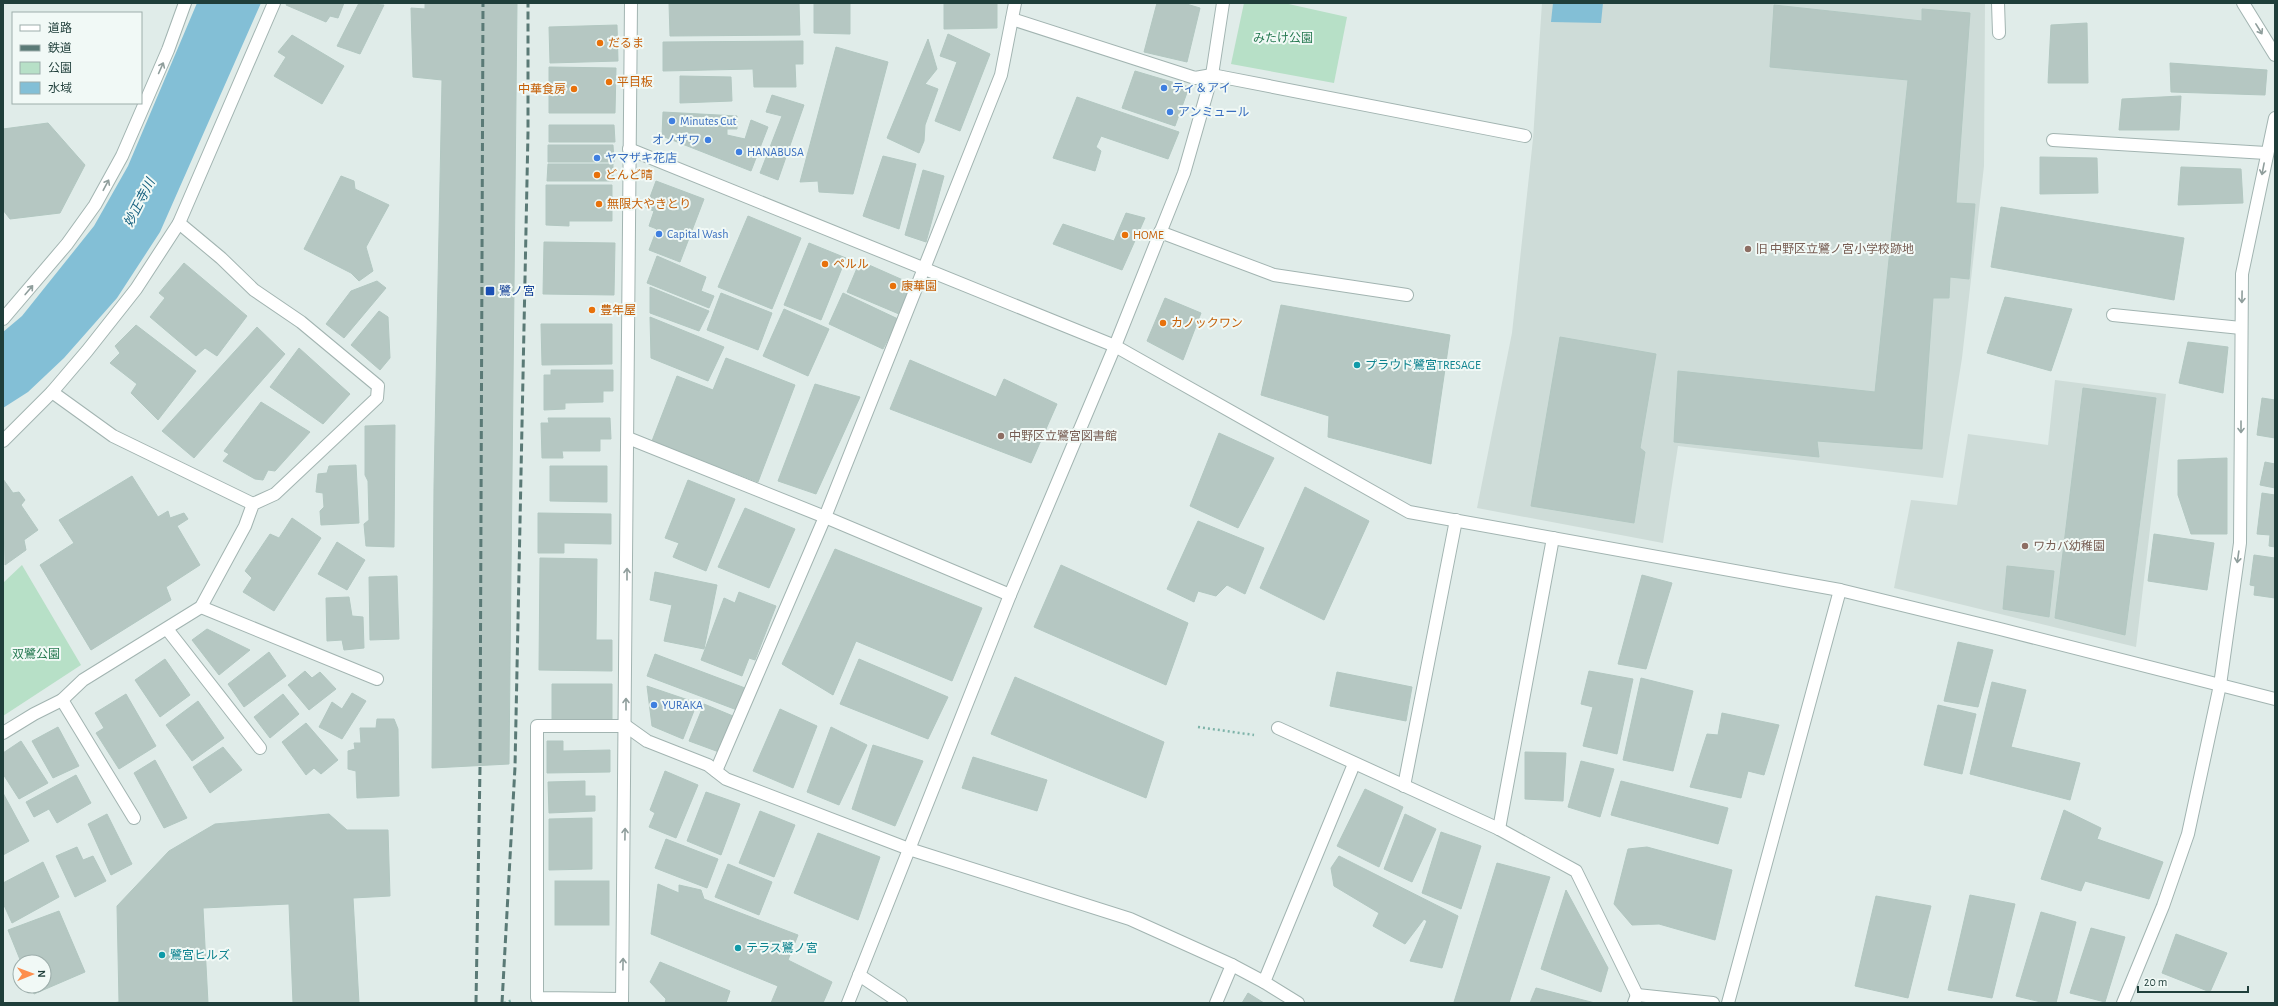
<svg xmlns="http://www.w3.org/2000/svg" width="2278" height="1006" font-family="'Alegreya Sans','Noto Sans JP',sans-serif">
<style>
.built{fill:#cedcd8}
.green{fill:#b7e0c7}
.water{fill:#83bfd6}
.building{fill:#b5c7c2;stroke:#b2c7c1}
.lines{fill:none;stroke-linecap:round;stroke-linejoin:round}
.lane-casing{stroke:#a2b4b1;stroke-width:14}
.street-casing{stroke:#a2b4b1;stroke-width:14}
.path{stroke:#7eb3a9;stroke-width:2.5;stroke-dasharray:2 3;stroke-linecap:butt}
.lane{stroke:#fff;stroke-width:12}
.street{stroke:#fff;stroke-width:12}
.rail{stroke:#5a7a76;stroke-width:3;stroke-dasharray:8 4;stroke-linecap:butt}
.oneway{stroke:#8f9e9c}
.food-dot{fill:#e8710a;stroke:#f1f9f6;stroke-width:1.5}
.shop-dot{fill:#3f7fe0;stroke:#f1f9f6;stroke-width:1.5}
.education-dot{fill:#8d6e63;stroke:#f1f9f6;stroke-width:1.5}
.transit-dot{fill:#1a4fb4;stroke:#f1f9f6;stroke-width:1.5}
.culture-dot{fill:#0f9aa8;stroke:#f1f9f6;stroke-width:1.5}
.labels{text-anchor:middle;dominant-baseline:central;stroke-width:4;stroke-linejoin:round;paint-order:stroke}
.park-label{font-size:12px;fill:#267951;stroke:#f1f9f6}
.food-label{font-size:12px;fill:#c56008;stroke:#f1f9f6;text-anchor:start}
.shop-label{font-size:12px;fill:#366cbe;stroke:#f1f9f6;text-anchor:start}
.education-label{font-size:12px;fill:#785e54;stroke:#f1f9f6;text-anchor:start}
.transit-label{font-size:12px;fill:#164399;stroke:#f1f9f6;text-anchor:start}
.culture-label{font-size:12px;fill:#0d838f;stroke:#f1f9f6;text-anchor:start}
.water-label{font-size:13px;font-style:italic;fill:#15607f;stroke:#f1f9f6}
</style>
<rect width="100%" height="100%" fill="#e0ece9"/>
<g class="built">
<polygon points="1542,3 1985,3 1984,166 1962,358 1943,478 1678,446 1663,543 1477,508 1512,333 1533,139"/>
<polygon points="2055,380 2166,394 2136,647 1894,588 1911,500 1957,505 1968,434 2048,445"/>
</g>
<g class="green">
<polygon points="1244,3 1284,3 1347,17 1334,83 1231,64"/>
<polygon points="22,565 81,665 3,716 3,583"/>
</g>
<g class="water">
<polygon points="197,3 261,3 160,232 117,298 64,358 28,392 3,408 3,332 22,316 94,226 128,166"/>
<polygon points="1553,3 1603,3 1601,23 1551,22"/>
</g>
<g class="building">
<polygon points="287,3 344,3 338,18 330,16 326,22 286,5"/>
<polygon points="359,3 384,5 360,54 337,46"/>
<polygon points="425,3 517,3 509,764 432,768 434,486 442,80 413,77 411,8 425,9"/>
<polygon points="669,3 799,3 800,35 670,36"/>
<polygon points="814,3 850,3 850,34 814,33"/>
<polygon points="944,3 997,3 997,28 944,29"/>
<polygon points="1157,3 1183,3 1200,8 1187,62 1144,52"/>
<polygon points="1774,5 1922,21 1922,9 1970,13 1956,203 1975,204 1969,279 1950,277 1949,298 1933,298 1922,449 1817,441 1819,457 1674,442 1678,371 1875,392 1908,80 1770,67"/>
<polygon points="2087,23 2088,83 2048,83 2051,25"/>
<polygon points="617,25 618,61 550,63 549,27"/>
<polygon points="948,34 990,54 960,131 935,121 957,62 940,56"/>
<polygon points="292,35 344,66 322,104 274,76 286,57 278,52"/>
<polygon points="928,39 937,69 925,84 938,89 925,125 924,141 919,153 887,138"/>
<polygon points="803,41 803,64 795,64 796,87 754,87 753,69 663,71 663,42"/>
<polygon points="836,47 888,62 853,194 819,192 818,181 800,182"/>
<polygon points="2170,63 2267,70 2265,95 2171,92"/>
<polygon points="549,67 616,68 615,113 549,113"/>
<polygon points="1135,71 1189,87 1175,126 1122,108"/>
<polygon points="680,76 731,77 732,101 680,103"/>
<polygon points="772,95 804,105 778,180 760,173 782,116 766,112"/>
<polygon points="2181,96 2179,130 2119,130 2122,99"/>
<polygon points="1077,97 1179,132 1168,159 1101,136 1096,147 1101,151 1095,171 1053,158"/>
<polygon points="663,112 737,116 737,129 727,129 727,135 745,139 751,120 768,127 751,171 662,136"/>
<polygon points="48,123 85,165 60,213 10,219 3,210 3,129"/>
<polygon points="549,125 614,125 615,142 549,142"/>
<polygon points="548,145 613,145 614,162 548,162"/>
<polygon points="883,156 916,164 899,229 863,216"/>
<polygon points="2040,157 2097,158 2098,193 2040,194"/>
<polygon points="548,164 613,164 613,181 547,181"/>
<polygon points="2181,167 2241,169 2243,203 2178,205"/>
<polygon points="923,170 944,176 926,242 905,235"/>
<polygon points="341,176 354,181 355,189 389,205 366,247 373,271 359,281 351,273 304,249"/>
<polygon points="656,181 704,199 680,262 649,250 657,229 649,226 654,211 646,208"/>
<polygon points="546,185 612,185 612,221 569,221 569,226 546,225"/>
<polygon points="2001,207 2184,238 2174,300 1991,267"/>
<polygon points="1126,213 1145,218 1122,270 1053,244 1063,224 1114,241"/>
<polygon points="748,216 801,238 772,309 718,287"/>
<polygon points="544,242 615,243 614,295 543,294"/>
<polygon points="809,243 846,258 821,320 784,305"/>
<polygon points="657,256 706,277 701,291 714,296 709,308 647,283"/>
<polygon points="860,261 912,284 899,314 847,292"/>
<polygon points="184,263 247,316 217,356 205,348 196,356 150,317 165,298 159,293"/>
<polygon points="377,281 386,288 344,338 326,324 351,291"/>
<polygon points="650,287 709,311 699,331 650,313"/>
<polygon points="721,293 772,313 758,350 707,330"/>
<polygon points="843,293 898,319 883,349 829,324"/>
<polygon points="2005,297 2072,309 2051,371 1987,353"/>
<polygon points="1165,298 1201,313 1183,360 1147,341"/>
<polygon points="1281,305 1450,335 1431,464 1328,437 1329,416 1261,395"/>
<polygon points="784,309 829,329 808,376 763,356"/>
<polygon points="379,311 388,317 390,358 380,370 351,345"/>
<polygon points="650,317 724,347 708,381 651,358"/>
<polygon points="541,324 612,324 612,364 542,365"/>
<polygon points="136,325 196,371 158,420 131,393 137,384 110,363 120,353 115,346"/>
<polygon points="257,327 285,354 194,458 162,431"/>
<polygon points="1560,337 1656,354 1640,448 1645,452 1634,523 1531,506"/>
<polygon points="2188,342 2228,347 2223,393 2179,383"/>
<polygon points="299,348 350,394 323,424 270,387"/>
<polygon points="726,358 795,385 758,482 652,441 677,376 713,390"/>
<polygon points="910,360 996,397 1004,379 1057,404 1031,463 890,409"/>
<polygon points="551,370 613,370 613,391 603,391 603,402 565,403 565,409 544,410 544,375 551,375"/>
<polygon points="815,384 860,397 816,494 778,481"/>
<polygon points="2083,388 2156,398 2125,635 2055,618"/>
<polygon points="2262,398 2275,400 2275,438 2257,435"/>
<polygon points="261,402 310,432 275,471 268,470 263,480 255,479 223,461 229,454 224,451"/>
<polygon points="548,418 610,418 611,439 600,439 600,451 562,451 563,458 542,458 541,423 549,423"/>
<polygon points="395,425 394,547 366,546 364,524 369,520 368,481 365,475 365,426"/>
<polygon points="1219,433 1274,458 1238,528 1190,506"/>
<polygon points="2227,458 2227,534 2191,534 2178,495 2178,460"/>
<polygon points="2265,462 2275,464 2275,488 2260,485"/>
<polygon points="356,465 359,523 321,525 320,511 324,507 323,493 316,492 318,474 327,473 329,466"/>
<polygon points="550,466 607,466 607,502 550,501"/>
<polygon points="132,476 158,517 168,511 170,518 184,513 188,519 177,526 200,565 166,587 171,600 91,650 40,565 74,543 59,520"/>
<polygon points="3,479 13,493 19,492 25,500 21,505 38,530 24,540 26,550 5,565"/>
<polygon points="688,480 735,499 706,571 673,557 679,543 665,538"/>
<polygon points="1305,487 1369,521 1324,620 1260,588"/>
<polygon points="2262,493 2275,495 2275,547 2269,546 2270,535 2257,534"/>
<polygon points="745,508 795,529 769,588 718,567"/>
<polygon points="538,513 611,514 611,544 564,543 564,553 538,553"/>
<polygon points="292,518 321,538 274,611 243,592 252,578 245,571 270,534 279,538"/>
<polygon points="1198,521 1264,548 1245,594 1227,585 1216,596 1198,591 1194,602 1167,589"/>
<polygon points="2154,534 2214,543 2207,590 2148,581"/>
<polygon points="337,542 365,560 347,590 318,574"/>
<polygon points="835,549 982,608 952,681 856,641 833,695 782,664"/>
<polygon points="2254,555 2275,558 2275,598 2254,595 2255,586 2250,585"/>
<polygon points="540,558 597,559 596,640 612,640 612,671 539,670"/>
<polygon points="1061,565 1188,623 1166,685 1034,627"/>
<polygon points="2007,566 2054,571 2049,617 2003,609"/>
<polygon points="655,572 717,585 704,649 664,641 672,605 650,600"/>
<polygon points="1642,575 1672,583 1646,669 1618,664"/>
<polygon points="397,576 399,639 370,640 369,577"/>
<polygon points="739,592 776,606 755,660 749,658 742,676 701,660 724,598 735,603"/>
<polygon points="349,597 352,616 363,617 364,648 344,650 342,640 327,641 326,598"/>
<polygon points="207,629 250,650 219,675 192,640"/>
<polygon points="1958,642 1993,650 1978,707 1944,701"/>
<polygon points="269,652 286,676 244,707 228,684"/>
<polygon points="655,654 745,688 737,710 647,676"/>
<polygon points="165,659 190,695 160,717 135,680"/>
<polygon points="859,659 948,697 928,739 840,704"/>
<polygon points="305,671 312,678 320,672 336,689 309,710 288,685"/>
<polygon points="1589,671 1633,679 1617,754 1583,746 1593,707 1581,704"/>
<polygon points="1337,672 1412,687 1406,721 1330,706"/>
<polygon points="1015,677 1164,742 1146,798 991,734"/>
<polygon points="1641,678 1693,691 1673,771 1623,760"/>
<polygon points="1992,682 2026,690 2011,747 2080,763 2070,800 1970,774"/>
<polygon points="552,684 612,684 612,720 552,721"/>
<polygon points="647,686 697,703 683,739 652,726"/>
<polygon points="352,693 366,701 342,739 319,727 332,702 342,709"/>
<polygon points="126,694 156,746 119,769 96,733 104,728 95,713"/>
<polygon points="283,694 299,714 270,738 254,717"/>
<polygon points="198,701 224,738 192,761 166,725"/>
<polygon points="704,704 733,716 719,752 689,741"/>
<polygon points="1938,705 1976,714 1962,774 1924,765"/>
<polygon points="780,709 817,726 793,788 753,771"/>
<polygon points="1722,713 1779,725 1764,775 1748,771 1741,798 1690,787 1707,734 1718,735"/>
<polygon points="377,719 394,719 398,729 399,796 357,798 356,771 348,769 348,751 355,749 354,743 361,743 360,728 376,728"/>
<polygon points="306,723 338,760 321,774 314,768 306,775 282,742"/>
<polygon points="58,727 79,766 53,778 32,741"/>
<polygon points="831,727 867,745 839,805 807,792"/>
<polygon points="21,741 48,783 19,799 3,774 3,753"/>
<polygon points="547,741 563,741 563,751 610,750 610,772 547,773"/>
<polygon points="873,745 923,761 895,826 852,809"/>
<polygon points="223,747 242,770 210,793 193,767"/>
<polygon points="1525,752 1566,753 1563,801 1525,799"/>
<polygon points="973,757 1047,780 1037,811 962,788"/>
<polygon points="155,760 187,818 164,828 134,773"/>
<polygon points="1581,761 1614,769 1600,817 1568,807"/>
<polygon points="665,771 698,785 676,838 649,827 655,813 650,810"/>
<polygon points="76,775 91,803 57,823 49,809 34,817 26,802"/>
<polygon points="585,781 585,796 595,796 595,811 549,813 548,782"/>
<polygon points="1621,781 1728,808 1718,844 1611,815"/>
<polygon points="1365,789 1403,807 1379,867 1337,846"/>
<polygon points="706,792 740,804 721,855 687,841"/>
<polygon points="3,793 29,841 3,855"/>
<polygon points="2064,810 2101,828 2097,839 2163,862 2149,899 2085,881 2081,891 2041,879"/>
<polygon points="760,811 795,825 774,877 739,863"/>
<polygon points="107,814 132,864 111,875 88,824"/>
<polygon points="329,814 347,830 388,830 390,896 353,898 359,1003 293,1003 289,904 203,908 208,1003 113,1003 119,1002 117,906 169,851 215,824"/>
<polygon points="1405,814 1436,829 1412,882 1384,869"/>
<polygon points="592,818 592,869 549,870 549,819"/>
<polygon points="1441,832 1481,846 1461,909 1422,893"/>
<polygon points="818,833 880,857 858,920 794,893"/>
<polygon points="666,839 718,859 707,888 655,868"/>
<polygon points="77,847 83,860 93,856 106,881 75,897 56,856"/>
<polygon points="1647,847 1732,870 1715,940 1659,924 1632,925 1614,904 1628,849"/>
<polygon points="1339,856 1458,916 1442,968 1410,961 1427,921 1424,919 1405,944 1373,926 1379,913 1334,886 1331,868"/>
<polygon points="43,862 59,897 12,923 3,903 3,883"/>
<polygon points="1497,863 1550,877 1509,1003 1456,1003 1454,1002"/>
<polygon points="728,864 772,882 759,915 715,897"/>
<rect x="555" y="881" width="54" height="44"/>
<polygon points="658,884 679,893 679,885 701,890 704,899 798,935 788,960 832,982 823,1003 771,1003 778,986 651,934"/>
<polygon points="1566,890 1608,968 1601,992 1541,969"/>
<polygon points="1970,895 2015,904 1992,998 1948,990"/>
<polygon points="1876,896 1931,906 1908,998 1855,986"/>
<polygon points="59,911 85,972 34,994 31,986 44,986 44,962 21,962 8,930"/>
<polygon points="2041,912 2076,922 2056,1003 2045,1003 2016,996"/>
<polygon points="2091,928 2125,937 2105,1002 2070,993"/>
<polygon points="2176,934 2227,953 2210,992 2162,973"/>
<polygon points="660,962 730,991 726,1003 665,1003 666,999 650,982"/>
<polygon points="1536,988 1595,1003 1530,1003"/>
<polygon points="1248,993 1264,1003 1242,1003"/>
</g>
<g class="lines">
<g class="lane-casing">
<g id="lane">
<polyline points="2053,140 2266,153"/>
<polyline points="1160,232 1274,275 1407,295"/>
<polyline points="2113,315 2241,328"/>
<polyline points="1278,728 1499,829 1576,871 1637,995"/>
<polyline points="716,771 825,517 1001,75 1015,3"/>
<polyline points="1404,786 1456,520"/>
<polyline points="1499,829 1553,538"/>
<polyline points="1264,982 1354,764"/>
</g>
</g>
<g class="street-casing">
<g id="street">
<polyline points="1998,3 1999,33"/>
<polyline points="2243,3 2275,55"/>
<polyline points="1012,19 1195,78 1212,75 1525,136"/>
<polyline points="629,149 1115,346 1409,512 1840,590 2000,629 2275,699"/>
<polyline points="3,319 67,244 95,205 122,156 168,50 185,3"/>
<polyline points="52,392 113,436 253,504"/>
<polyline points="628,438 825,517 1010,595"/>
<polyline points="3,441 52,392 87,351 136,289 179,223 274,3"/>
<polyline points="201,607 377,679"/>
<polyline points="167,629 260,748"/>
<polyline points="62,700 134,818"/>
<polyline points="3,733 34,714 62,700 83,680 201,607 245,526 253,504 275,494 377,398 378,386 301,322 254,290 221,258 179,223"/>
<polyline points="859,975 901,1003"/>
<polyline points="622,999 537,998 537,726 626,726 647,741 708,765 726,779 909,849 1130,919 1232,965 1264,982 1298,1003"/>
<polyline points="622,1003 631,3"/>
<polyline points="848,1003 1010,595 1115,346 1184,173 1212,75 1223,3"/>
<polyline points="1216,1003 1232,965"/>
<polyline points="1634,1003 1637,995 1713,1003"/>
<polyline points="1728,1003 1840,590"/>
<polyline points="2123,1003 2163,906 2188,834 2220,685 2240,543 2242,274 2275,118"/>
</g>
</g>
<g class="path">
<polyline points="1198,727 1254,735"/>
<polyline points="504,1003 513,1000"/>
</g>
<use href="#lane" class="lane"/>
<use href="#street" class="street"/>
<g class="rail">
<polyline points="476,1003 480,768 483,3"/>
<polyline points="502,1003 515,767 528,132 528,3"/>
</g>
</g>
<defs><path id="oneway-shaft" d="M-6 0H5M1.5-3L5.5 0L1.5 3" fill="none" stroke-width="1.6" stroke-linecap="round" stroke-linejoin="round"/></defs>
<g class="oneway">
<use href="#oneway-shaft" transform="translate(2259 29) rotate(58)"/>
<use href="#oneway-shaft" transform="translate(161 68) rotate(-66)"/>
<use href="#oneway-shaft" transform="translate(2263 169) rotate(101)"/>
<use href="#oneway-shaft" transform="translate(106 185) rotate(-62)"/>
<use href="#oneway-shaft" transform="translate(29 290) rotate(-50)"/>
<use href="#oneway-shaft" transform="translate(2242 297) rotate(91)"/>
<use href="#oneway-shaft" transform="translate(2241 427) rotate(90)"/>
<use href="#oneway-shaft" transform="translate(2238 557) rotate(98)"/>
<use href="#oneway-shaft" transform="translate(627 574) rotate(-90)"/>
<use href="#oneway-shaft" transform="translate(626 704) rotate(-90)"/>
<use href="#oneway-shaft" transform="translate(625 834) rotate(-89)"/>
<use href="#oneway-shaft" transform="translate(623 964) rotate(-89)"/>
</g>
<g class="food-dot">
<circle cx="600" cy="43" r="4"/>
<circle cx="609" cy="82" r="4"/>
<circle cx="574" cy="89" r="4"/>
<circle cx="597" cy="175" r="4"/>
<circle cx="599" cy="204" r="4"/>
<circle cx="1125" cy="235" r="4"/>
<circle cx="825" cy="264" r="4"/>
<circle cx="893" cy="286" r="4"/>
<circle cx="592" cy="310" r="4"/>
<circle cx="1163" cy="323" r="4"/>
</g>
<g class="shop-dot">
<circle cx="1164" cy="88" r="4"/>
<circle cx="1170" cy="112" r="4"/>
<circle cx="672" cy="121" r="4"/>
<circle cx="708" cy="140" r="4"/>
<circle cx="739" cy="152" r="4"/>
<circle cx="597" cy="158" r="4"/>
<circle cx="659" cy="234" r="4"/>
<circle cx="654" cy="705" r="4"/>
</g>
<g class="education-dot">
<circle cx="1748" cy="249" r="4"/>
<circle cx="1001" cy="436" r="4"/>
<circle cx="2025" cy="546" r="4"/>
</g>
<rect class="transit-dot" x="485" y="286" width="10" height="10" rx="2"/>
<g class="culture-dot">
<circle cx="1357" cy="365" r="4"/>
<circle cx="738" cy="948" r="4"/>
<circle cx="162" cy="955" r="4"/>
</g>
<g class="labels">
<g class="park-label">
<text x="1283" y="38">みたけ公園</text>
<text x="36" y="654">双鷺公園</text>
</g>
<g class="food-label">
<text x="608" y="43">だるま</text>
<text x="617" y="82">平目板</text>
<text x="566" y="89" text-anchor="end">中華食房</text>
<text x="605" y="175">どんど晴</text>
<text x="607" y="204">無限大やきとり</text>
<text x="1133" y="235">HOME</text>
<text x="833" y="264">ペルル</text>
<text x="901" y="286">康華園</text>
<text x="600" y="310">豊年屋</text>
<text x="1171" y="323">カノックワン</text>
</g>
<g class="shop-label">
<text x="1172" y="88">ティ＆アイ</text>
<text x="1178" y="112">アンミュール</text>
<text x="680" y="121">Minutes Cut</text>
<text x="700" y="140" text-anchor="end">オノザワ</text>
<text x="747" y="152">HANABUSA</text>
<text x="605" y="158">ヤマザキ花店</text>
<text x="667" y="234">Capital Wash</text>
<text x="662" y="705">YURAKA</text>
</g>
<g class="education-label">
<text x="1756" y="249">旧 中野区立鷺ノ宮小学校跡地</text>
<text x="1009" y="436">中野区立鷺宮図書館</text>
<text x="2033" y="546">ワカバ幼稚園</text>
</g>
<g class="transit-label">
<text x="499" y="291">鷺ノ宮</text>
</g>
<g class="culture-label">
<text x="1365" y="365">プラウド鷺宮TRESAGE</text>
<text x="746" y="948">テラス鷺ノ宮</text>
<text x="170" y="955">鷺宮ヒルズ</text>
</g>
<g class="water-label">
<text transform="translate(140 203) rotate(-63)">妙正寺川</text>
</g>
</g>
<rect width="2278" height="1006" fill="none" stroke="#1f3e3a" stroke-width="8"/>
<rect x="12" y="12" width="130" height="92" fill="#f1f9f6" stroke="#9daeab"/>
<rect x="20" y="25" width="20" height="6" fill="#ffffff" stroke="#9daeab"/>
<text x="48" y="32" font-size="12" fill="#1f3e3a">道路</text>
<rect x="20" y="45" width="20" height="6" fill="#5a7a76" stroke="#9daeab"/>
<text x="48" y="52" font-size="12" fill="#1f3e3a">鉄道</text>
<rect x="20" y="62" width="20" height="12" fill="#b7e0c7" stroke="#9daeab"/>
<text x="48" y="72" font-size="12" fill="#1f3e3a">公園</text>
<rect x="20" y="82" width="20" height="12" fill="#83bfd6" stroke="#9daeab"/>
<text x="48" y="92" font-size="12" fill="#1f3e3a">水域</text>
<g transform="translate(32 974) rotate(89)"><circle r="19" fill="#f1f9f6" stroke="#9daeab"/>
<path d="M0-3L7 15L0 10L-7 15Z" fill="#fd8f4e"/>
<text y="-6" font-size="11" font-weight="bold" text-anchor="middle" fill="#1f3e3a">N</text>
</g>
<path d="M2138 986v6h110v-6" fill="none" stroke="#1f3e3a" stroke-width="2"/>
<text x="2144" y="986" font-size="12" fill="#1f3e3a" stroke="#f1f9f6" stroke-width="3" paint-order="stroke">20 m</text>
</svg>
